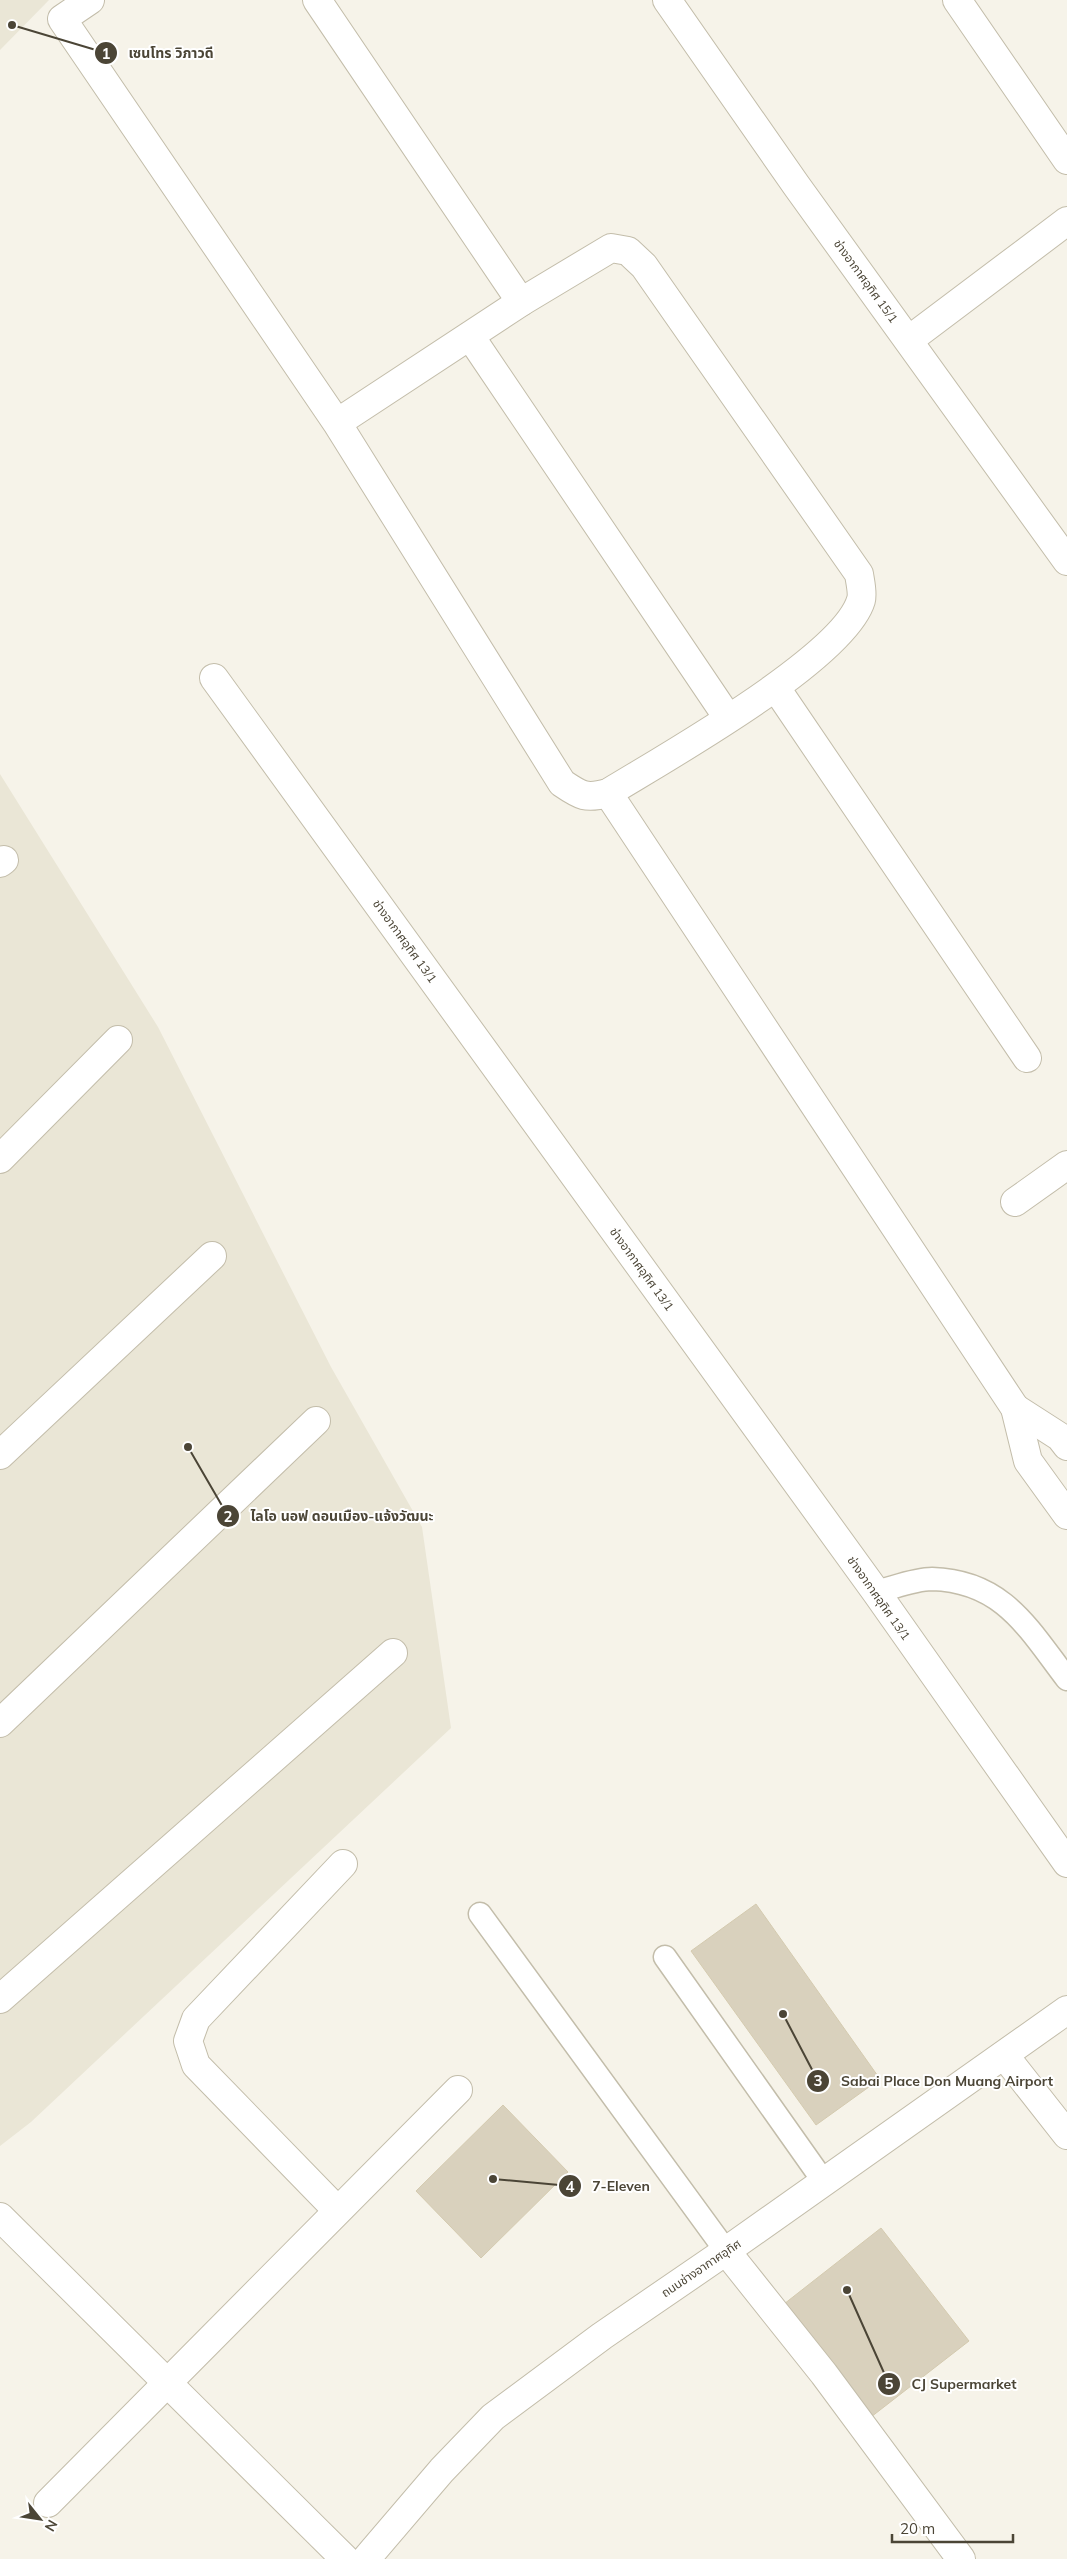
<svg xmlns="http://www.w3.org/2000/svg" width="1067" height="2559" font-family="Mulish,'Noto Sans Thai',sans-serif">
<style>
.residential{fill:#eae6d6}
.building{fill:#d9d1bd;stroke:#d4caaf}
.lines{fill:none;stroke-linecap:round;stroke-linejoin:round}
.lane-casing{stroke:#c3bdaa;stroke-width:25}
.street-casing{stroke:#c3bdaa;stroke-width:30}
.lane{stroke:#fff;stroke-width:22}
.street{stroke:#fff;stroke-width:28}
.labels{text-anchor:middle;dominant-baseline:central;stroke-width:4;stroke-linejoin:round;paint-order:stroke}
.street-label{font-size:12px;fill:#4b4536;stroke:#fff}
.leader{fill:none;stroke:#4b4536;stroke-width:2}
.callout-dot{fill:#4b4536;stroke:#fff;stroke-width:2}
.mark-label{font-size:15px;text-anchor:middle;font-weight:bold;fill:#fff}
.callout-label{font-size:14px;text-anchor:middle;font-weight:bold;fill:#4b4536;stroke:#fff;stroke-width:4;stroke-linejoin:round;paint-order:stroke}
</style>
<rect width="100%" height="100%" fill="#f6f3e9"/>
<g class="residential">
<polygon points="0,0 49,0 0,50"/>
<polygon points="0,774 158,1027 331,1367 422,1527 451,1728 31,2122 0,2146"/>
</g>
<g class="building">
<polygon points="756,1904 880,2079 816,2125 691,1951"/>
<polygon points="503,2105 568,2172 481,2258 416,2191"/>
<polygon points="881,2228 969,2341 871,2417 784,2304"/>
</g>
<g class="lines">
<g class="lane-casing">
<g id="lane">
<path d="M876,1592c17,-4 38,-13 56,-13 71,2 96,49 135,100"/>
<polyline points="480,1914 726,2251"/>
<polyline points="665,1957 824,2182"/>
</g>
</g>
<g class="street-casing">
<g id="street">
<path d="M90,0l-28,19 275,404 225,360c19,13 24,16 46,10 55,-34 236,-135 253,-193 2,-7 -1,-19 -2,-26l-215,-308 -16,-15 -17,-3 -90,54 -184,121"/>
<polyline points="317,0 521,302"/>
<polyline points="667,0 796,185 1067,561"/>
<polyline points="957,0 1067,160"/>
<polyline points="470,336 728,718"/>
<polyline points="909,340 1067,221"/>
<polyline points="214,678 876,1592 1067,1863"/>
<polyline points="776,688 1027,1058"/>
<polyline points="608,793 1015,1408 1028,1461 1067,1515"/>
<polyline points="0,863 4,860"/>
<polyline points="0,1159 118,1040"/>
<polyline points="1015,1202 1067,1165"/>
<polyline points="1015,1408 1060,1437 1067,1446"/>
<polyline points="0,1455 212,1256"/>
<polyline points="0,1723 316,1421"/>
<polyline points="0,1999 393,1653"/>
<polyline points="1004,2055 1067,2135"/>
<polyline points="337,2210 196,2065 188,2041 196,2019 343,1864"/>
<polyline points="0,2217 345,2559"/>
<polyline points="726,2251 824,2374 961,2559"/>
<polyline points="48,2503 458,2090"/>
<polyline points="366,2559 442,2470 493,2417 602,2336 726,2251 1067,2010"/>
</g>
</g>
<use href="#lane" class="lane"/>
<use href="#street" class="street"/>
</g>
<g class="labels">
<g class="street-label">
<text transform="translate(866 281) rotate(54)">ช่างอากาศอุทิศ 15/1</text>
<text transform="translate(405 941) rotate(54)">ช่างอากาศอุทิศ 13/1</text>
<text transform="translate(642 1269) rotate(54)">ช่างอากาศอุทิศ 13/1</text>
<text transform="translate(879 1598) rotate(55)">ช่างอากาศอุทิศ 13/1</text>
<text transform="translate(701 2268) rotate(-34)">ถนนช่างอากาศอุทิศ</text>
</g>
</g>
<path class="leader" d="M12 25L106 53M188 1447L228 1516M783 2014L818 2081M493 2179L570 2186M847 2290L889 2384"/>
<g class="callout-dot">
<circle cx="12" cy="25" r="5"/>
<circle cx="188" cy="1447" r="5"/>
<circle cx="783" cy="2014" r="5"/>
<circle cx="493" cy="2179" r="5"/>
<circle cx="847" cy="2290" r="5"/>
<circle cx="106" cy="53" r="12"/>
<circle cx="228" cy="1516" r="12"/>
<circle cx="818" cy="2081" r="12"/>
<circle cx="570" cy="2186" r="12"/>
<circle cx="889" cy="2384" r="12"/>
</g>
<g class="mark-label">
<text x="106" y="59">1</text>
<text x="228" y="1522">2</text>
<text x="818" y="2086">3</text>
<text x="570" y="2192">4</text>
<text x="889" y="2389">5</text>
</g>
<g class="callout-label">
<text x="171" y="58">เซนโทร วิภาวดี</text>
<text x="342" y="1521">ไลโอ นอฟ ดอนเมือง-แจ้งวัฒนะ</text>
<text x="947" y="2086">Sabai Place Don Muang Airport</text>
<text x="621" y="2191">7-Eleven</text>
<text x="964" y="2389">CJ Supermarket</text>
</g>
<g transform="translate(40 2519) rotate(120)" stroke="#ffffff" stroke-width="4" paint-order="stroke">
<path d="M0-4L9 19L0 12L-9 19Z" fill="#4b4536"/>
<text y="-8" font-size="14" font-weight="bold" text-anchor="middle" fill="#4b4536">N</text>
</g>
<path d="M892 2534v8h121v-8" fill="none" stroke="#4b4536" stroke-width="2.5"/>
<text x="900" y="2534" font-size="15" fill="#4b4536" stroke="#ffffff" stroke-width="4" paint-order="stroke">20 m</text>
</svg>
